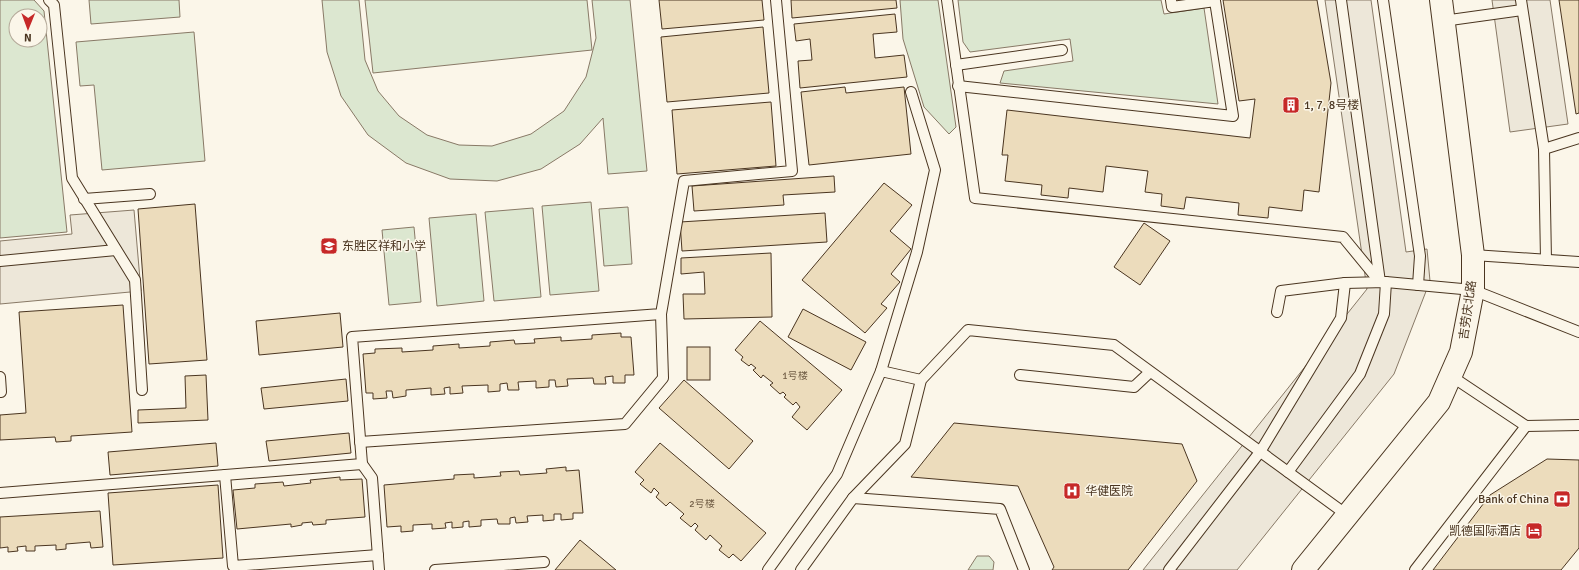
<svg xmlns="http://www.w3.org/2000/svg" width="1579" height="570" font-family="Signika,'Noto Sans SC',sans-serif">
<style>
.green{fill:#dce7d0;stroke:#887966;fill-rule:evenodd}
.parking{fill:#ede7d9;stroke:#887966}
.building{fill:#ecdcbc;stroke:#4a3520}
.lines{fill:none;stroke-linecap:round;stroke-linejoin:round}
.lane-casing{stroke:#4a3520;stroke-width:12}
.secondary-casing{stroke:#4a3520;stroke-width:24}
.lane{stroke:#fbf6e9;stroke-width:10}
.secondary{stroke:#fbf6e9;stroke-width:22}
.labels{text-anchor:middle;dominant-baseline:central;stroke-width:3;stroke-linejoin:round;paint-order:stroke}
.number-label{font-size:10px;fill:#725f47}
.poi-label{font-size:12px;fill:#4a3520;stroke:#fbf6e9;text-anchor:start}
.street-label{font-size:12px;fill:#4a3520;stroke:#fbf6e9}
</style>
<rect width="100%" height="100%" fill="#fbf6e9"/>
<g class="green">
<path d="M0,0h34l10,11 23,221 -67,6zM16,16h24v24h-24z"/>
<polygon points="89,0 179,0 180,17 91,24"/>
<polygon points="322,0 359,0 365,60 378,91 399,116 427,135 459,145 492,146 531,134 564,111 586,77 596,38 592,0 630,0 647,171 608,174 603,118 580,144 541,169 497,181 450,179 406,163 368,135 341,96 327,52"/>
<polygon points="365,0 587,0 592,50 373,73"/>
<polygon points="900,0 938,0 956,127 949,134 924,107 903,39"/>
<polygon points="958,0 1161,0 1164,14 1204,8 1218,104 1000,83 1004,71 1073,61 1070,39 970,52 963,42"/>
<polygon points="194,32 205,161 102,170 94,85 80,86 76,42"/>
<polygon points="591,202 599,291 550,295 542,206"/>
<polygon points="628,207 632,264 604,266 599,209"/>
<polygon points="533,208 541,297 494,301 485,212"/>
<polygon points="476,214 484,301 437,306 429,218"/>
<polygon points="414,227 421,302 389,305 382,230"/>
<polygon points="977,556 989,556 994,562 993,570 968,570"/>
</g>
<g class="parking">
<polygon points="1325,0 1371,0 1406,252 1427,249 1430,281 1394,374 1237,570 1143,570 1367,289"/>
<polygon points="1492,0 1550,0 1568,124 1510,132"/>
<polygon points="134,210 141,291 0,304 0,241 72,234 70,215"/>
</g>
<g class="building">
<polygon points="659,0 762,0 764,20 662,29"/>
<polygon points="791,0 896,0 897,8 792,18"/>
<polygon points="1223,0 1317,0 1331,83 1319,192 1304,190 1302,211 1269,207 1268,218 1238,215 1239,203 1186,197 1184,209 1161,206 1162,194 1145,192 1148,171 1106,166 1103,192 1069,188 1068,198 1041,195 1042,185 1005,181 1008,155 1002,155 1007,110 1250,138 1255,99 1239,101"/>
<polygon points="1559,0 1579,0 1579,113 1576,114"/>
<polygon points="895,14 897,32 873,34 875,58 904,55 907,77 800,88 798,61 812,60 810,39 796,41 794,24"/>
<polygon points="763,27 769,93 667,102 661,37"/>
<polygon points="845,87 846,93 904,87 911,154 809,165 801,92"/>
<polygon points="771,102 776,166 677,174 672,110"/>
<polygon points="834,176 835,192 783,195 784,205 694,211 692,186"/>
<polygon points="884,183 912,205 890,231 911,249 891,274 900,282 881,304 887,308 865,333 802,280"/>
<polygon points="195,204 207,360 149,364 138,209"/>
<polygon points="825,213 827,242 682,251 680,222"/>
<polygon points="1144,223 1170,241 1140,285 1114,267"/>
<polygon points="771,253 772,317 684,319 683,294 705,294 704,272 681,274 681,258"/>
<polygon points="123,305 132,432 71,436 71,441 56,442 55,437 0,440 0,415 26,413 19,312"/>
<polygon points="803,309 866,342 851,370 788,337"/>
<polygon points="340,313 343,347 259,355 256,321"/>
<polygon points="760,321 842,390 807,430 792,417 800,407 796,402 793,405 784,397 786,395 783,392 780,394 770,385 773,383 763,375 761,378 753,370 756,368 751,364 749,366 741,360 743,357 735,350"/>
<polygon points="621,333 621,337 631,337 634,375 625,375 625,383 613,383 613,376 605,377 606,384 594,384 593,378 567,379 568,386 556,387 555,380 549,380 549,387 536,388 536,381 518,382 519,390 508,390 507,383 500,384 500,391 488,392 488,385 462,386 463,393 450,394 450,387 444,388 445,394 431,395 431,388 406,390 406,396 393,398 392,391 386,391 387,398 373,399 373,393 366,393 363,354 375,353 375,349 402,348 402,352 433,350 433,346 459,344 459,348 490,346 490,342 514,340 515,344 535,343 534,339 561,337 561,341 592,339 592,335"/>
<rect x="687" y="347" width="23" height="33"/>
<polygon points="206,375 208,420 138,423 138,410 186,408 185,376"/>
<polygon points="346,379 348,401 264,409 261,388"/>
<polygon points="684,380 753,441 729,469 659,408"/>
<polygon points="954,423 1182,444 1197,481 1128,570 1052,570 1054,567 1018,486 911,477"/>
<polygon points="349,433 351,453 269,461 266,441"/>
<polygon points="216,443 218,466 110,475 108,452"/>
<polygon points="660,443 766,533 741,561 733,554 729,558 719,550 722,546 710,535 706,540 695,530 698,526 695,523 691,527 680,518 684,514 670,502 666,506 656,497 659,493 654,488 651,493 640,484 644,480 635,472"/>
<polygon points="1547,459 1579,460 1579,548 1561,570 1433,570 1490,495"/>
<polygon points="566,467 566,471 579,470 583,513 573,513 573,519 561,520 561,514 554,514 554,520 543,521 543,515 527,516 528,522 516,523 515,517 510,518 510,524 498,524 497,519 481,520 481,526 469,527 469,521 463,522 463,527 452,528 452,522 445,523 446,528 432,529 432,524 413,525 413,531 401,532 401,526 387,527 384,485 454,479 454,475 474,474 474,478 501,476 500,472 519,471 520,475 547,473 546,469"/>
<polygon points="340,477 340,480 362,479 365,517 326,520 326,524 313,525 312,522 302,523 302,525 291,527 291,524 237,529 233,490 255,488 255,484 283,482 284,486 311,483 310,480"/>
<polygon points="218,485 223,558 113,565 108,493"/>
<polygon points="100,511 103,547 91,548 90,542 66,544 66,549 56,550 56,545 35,546 35,551 26,551 26,546 17,547 18,551 8,552 8,547 0,548 0,517"/>
<polygon points="580,540 616,570 555,570"/>
</g>
<g class="lines">
<g class="lane-casing">
<g id="lane">
<polyline points="49,0 54,5 72,178 135,280 142,390"/>
<polyline points="947,0 975,198 1343,237 1380,282"/>
<polyline points="1341,0 1380,282"/>
<polyline points="1383,0 1420,256 1418,285"/>
<polyline points="1521,0 1544,149 1546,260"/>
<polyline points="1443,21 1522,10"/>
<polyline points="956,65 1062,50"/>
<polyline points="958,86 1233,116 1215,1 1172,7 1171,0"/>
<polyline points="1544,149 1579,138"/>
<polyline points="84,199 150,194"/>
<polyline points="1473,255 1579,262"/>
<polyline points="0,261 116,250"/>
<polyline points="1277,312 1281,291 1345,283 1386,282 1473,290 1579,332"/>
<polyline points="881,371 917,252 935,170 911,92"/>
<polyline points="1020,375 1134,387 1150,372"/>
<polyline points="1451,376 1526,426 1579,425"/>
<polyline points="0,377 1,392"/>
<polyline points="360,442 625,424 663,378 661,314"/>
<polyline points="362,464 372,478 379,570"/>
<polyline points="1288,472 1360,374 1384,314 1386,282"/>
<polyline points="225,475 233,566 378,555"/>
<polyline points="0,493 362,464 352,337 661,314 684,181 792,171 776,0"/>
<polyline points="853,498 1000,509 1024,570"/>
<polyline points="435,570 544,562"/>
<polyline points="768,570 837,474 881,371 921,380"/>
<polyline points="801,570 853,498 905,444 921,380 968,330 1114,345 1347,515"/>
<polyline points="1169,570 1260,452 1341,318 1345,283"/>
<polyline points="1415,570 1526,426"/>
</g>
</g>
<g class="secondary-casing">
<polyline id="secondary" points="1303,570 1439,402 1461,352 1473,290 1473,255 1441,0"/>
</g>
<use href="#lane" class="lane"/>
<use href="#secondary" class="secondary"/>
</g>
<defs>
<g id="building-square" transform="scale(0.9)"><rect x="-9" y="-9" width="18" height="18" rx="4" fill="#c62828" stroke="#fbf6e9"/><path d="M-4-6H4V6H1V3H-1V6H-4ZM-2.5-4.3h1.7v1.8h-1.7ZM.8-4.3h1.7v1.8H.8ZM-2.5-1h1.7V.8h-1.7ZM.8-1h1.7V.8H.8Z" fill="#fff"/></g>
<g id="school-square" transform="scale(0.9)"><rect x="-9" y="-9" width="18" height="18" rx="4" fill="#c62828" stroke="#fbf6e9"/><path d="M0-5L7-2L0 1L-7-2ZM-4 1L0 2.5L4 1V4Q0 6-4 4Z" fill="#fff"/></g>
<g id="hospital-square" transform="scale(0.9)"><rect x="-9" y="-9" width="18" height="18" rx="4" fill="#c62828" stroke="#fbf6e9"/><path d="M-5-5h3v3.5h4V-5h3V5h-3V1.5h-4V5h-3Z" fill="#fff"/></g>
<g id="bank-square" transform="scale(0.9)"><rect x="-9" y="-9" width="18" height="18" rx="4" fill="#c62828" stroke="#fbf6e9"/><path d="M-6-4H6V4H-6ZM0-2.3a2.3 2.3 0 1 0 0 4.6a2.3 2.3 0 1 0 0-4.6Z" fill="#fff"/></g>
<g id="hotel-square" transform="scale(0.9)"><rect x="-9" y="-9" width="18" height="18" rx="4" fill="#c62828" stroke="#fbf6e9"/><path d="M-6-4.5h1.5V1H6V5H4.5V3h-9V5H-6ZM-4 0a1.8 1.8 0 1 1 3.6 0ZM.5 0V-2.5h3Q6-2.5 6 0Z" fill="#fff"/></g>
</defs>
<g fill-rule="evenodd">
<use href="#building-square" x="1291" y="105"/>
<use href="#school-square" x="329" y="246"/>
<use href="#hospital-square" x="1072" y="491"/>
<use href="#bank-square" x="1562" y="499"/>
<use href="#hotel-square" x="1534" y="531"/>
</g>
<g class="labels">
<g class="number-label">
<text x="795" y="376">1号楼</text>
<text x="702" y="504">2号楼</text>
</g>
<g class="poi-label">
<text x="1304" y="105">1, 7, 8号楼</text>
<text x="342" y="246">东胜区祥和小学</text>
<text x="1085" y="491">华健医院</text>
<text x="1549" y="499" text-anchor="end">Bank of China</text>
<text x="1521" y="531" text-anchor="end">凯德国际酒店</text>
</g>
<g class="street-label">
<text transform="translate(1468 310) rotate(-82)">吉劳庆北路</text>
</g>
</g>
<g transform="translate(28 28) rotate(181)"><circle r="19" fill="#fbf6e9" stroke="#b4a999"/>
<path d="M0-3L7 15L0 10L-7 15Z" fill="#c62828"/>
<text y="-6" font-size="11" font-weight="bold" text-anchor="middle" fill="#4a3520">N</text>
</g>
</svg>
